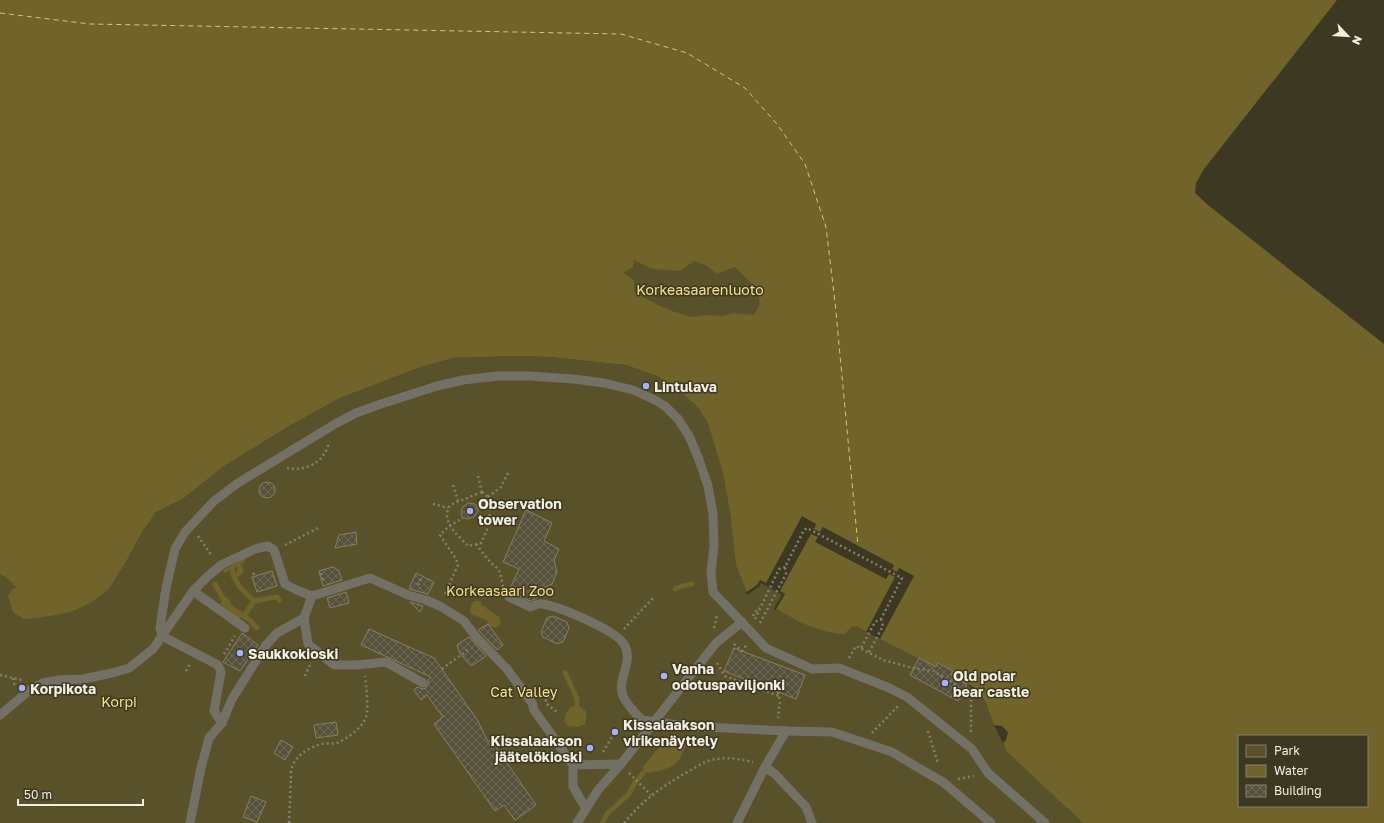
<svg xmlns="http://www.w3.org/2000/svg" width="1384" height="823" font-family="'Golos Text',sans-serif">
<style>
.park{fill:#59512a}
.water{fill:#70642a;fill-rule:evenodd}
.pier{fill:#3d3821}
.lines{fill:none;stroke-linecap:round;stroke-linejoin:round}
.stream{stroke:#70642a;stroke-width:5}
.ferry{stroke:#dac771;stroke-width:1;stroke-dasharray:5 4;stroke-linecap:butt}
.building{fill:url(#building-cross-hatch);stroke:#868067}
.path{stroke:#84806d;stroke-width:2.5;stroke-dasharray:2 3;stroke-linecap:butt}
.lane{stroke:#737166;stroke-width:9}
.poi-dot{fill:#a6b1fc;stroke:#3d3821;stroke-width:1.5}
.labels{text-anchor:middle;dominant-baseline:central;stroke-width:3;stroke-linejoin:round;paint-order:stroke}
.park-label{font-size:14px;fill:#f5e28b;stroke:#3d3821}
.poi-label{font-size:14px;font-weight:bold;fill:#f2efe2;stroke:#3d3821;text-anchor:start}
</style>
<defs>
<pattern id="building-cross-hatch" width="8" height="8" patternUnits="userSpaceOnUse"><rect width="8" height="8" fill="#56513a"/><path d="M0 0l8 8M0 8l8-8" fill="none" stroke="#6f6a56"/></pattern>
</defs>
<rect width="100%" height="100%" fill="#3d3821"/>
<g class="park">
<polygon points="629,214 807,282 698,365 582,239"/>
<path d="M514,356l36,1 76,8 33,12 22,16 16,13 11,17 15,51 8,44 29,62 178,83 15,8 32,30 9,24 13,27 76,71h-1083v-249c7,3 10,8 16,13l-8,9 101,-7 17,-27 15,-28 15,-22 28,-14 40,-32 67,-41 49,-27 81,-31 32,-9z"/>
</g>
<g class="water">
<path d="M0,0h1337l-133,169 -8,14 -1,10 13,12 176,139v479h-301l-76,-71 -4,-9 3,-3 2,-8 -6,-6 -8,-1 -9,-24 -10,-13 -24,-13 2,-4 -15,-8 -2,4 -56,-28 -23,-13 -5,1 -8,7c-25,-1 -46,-13 -68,-25l9,-15 -25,-14 -2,5 -11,7 -11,-28 -5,-46 -8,-44 -15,-51 -11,-17 -16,-13 -22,-16 -33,-12 -76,-8 -36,-1 -61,2 -32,9 -81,31 -49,27 -67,41 -40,32 -28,14 -15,22 -15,28 -17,27 -17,13 -21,10 -33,6 -14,1 -11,-7 -5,-16 4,-7h2l2,-2c-6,-5 -9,-10 -16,-13zM634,260l18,9 28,2 14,-10 13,5 10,8 18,-7 22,22 3,15 -6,11 -21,-2 -10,3 -14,-1 -17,2 -20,-6 -16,-7 -22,-12v-12l-11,-7 10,-6zM1239,736h128v70h-128z"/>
<polygon points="246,558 245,562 225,573 223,570"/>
<polygon points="225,596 231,602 230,604 242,612 242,615 239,620 220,604"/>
<path d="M474,601h7v4l5,2 1,2 12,8 2,6c-3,6 -6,5 -11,3l-4,-6 -15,-6c-2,-5 0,-9 3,-13z"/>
<path d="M573,706l6,3 1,-2 2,1 4,4v6l-1,6 -8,3 -9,-1 -4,-5c2,-6 3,-12 9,-15z"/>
<path d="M683,736l6,6c-6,6 -6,13 -11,19 -7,9 -24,11 -35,12v-6l17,-21 9,-2z"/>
</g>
<polygon class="pier" points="802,516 816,524 814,529 820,532 823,527 894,565 892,569 897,572 899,568 914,576 880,639 866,632 895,577 889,574 886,579 815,542 818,537 811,534 780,591 785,594 775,611 774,608 782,595 761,583 759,587 748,594 745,593 757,585 760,580 766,583"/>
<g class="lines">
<g class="stream">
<polyline points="239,566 241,571 234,577 240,587 254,601"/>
<polyline points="232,569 234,577"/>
<polyline points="215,584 223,599"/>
<polyline points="675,589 682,586 692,584"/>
<polyline points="242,615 250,620 257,628"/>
<polyline points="244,616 254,601 277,597 279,600"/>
<polyline points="565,672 577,699 577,708"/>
<polyline points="602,823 608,813 628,795 634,784 643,773"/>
</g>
<polyline class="ferry" points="0,13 90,24 621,34 687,53 745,88 777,124 805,164 826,227 835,302 858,546"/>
</g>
<g class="building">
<circle cx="267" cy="490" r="8"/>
<polygon points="468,503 475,504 478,508 478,511 474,517 467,519 462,517 461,511 463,507"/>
<polygon points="526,510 552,523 544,541 559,549 554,560 557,572 552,584 541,589 537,598 530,601 509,591 519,569 503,562"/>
<polygon points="356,532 357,544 335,548 339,535"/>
<polygon points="333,567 339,571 342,580 323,586 319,571"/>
<polygon points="272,571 277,586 257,592 252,577"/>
<polygon points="416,573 434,582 428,594 409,589"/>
<polygon points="346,592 349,603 330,608 327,598"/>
<polygon points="410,602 423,606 420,612"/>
<polygon points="553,616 567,622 569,628 563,642 557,644 543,637 541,632 547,618"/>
<polygon points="488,624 503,645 497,650 478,630"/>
<polygon points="369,629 434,658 478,721 488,742 491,740 536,805 515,820 504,805 495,811 434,724 443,717 427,695 421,700 414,690 417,687 423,689 426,688 429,683 428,680 431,677 361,645"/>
<polygon points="242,633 258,645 240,671 223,662"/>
<polygon points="469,637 486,656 471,666 460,654 457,645"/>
<polygon points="734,648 805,675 796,699 724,671"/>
<polygon points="919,658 936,667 938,663 953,671 951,675 967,684 958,701 910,675"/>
<polygon points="336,722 338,735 316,738 314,725"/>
<polygon points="281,740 293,747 285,760 274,753"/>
<polygon points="251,796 266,802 257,822 243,817"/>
</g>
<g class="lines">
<g class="path">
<path d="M287,468c13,3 30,-2 37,-14 2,-3 4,-8 6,-12"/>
<polyline points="478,476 482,492"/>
<polyline points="453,485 458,501"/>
<path d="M482,492l6,5 2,11 -1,17 -8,18 -13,3c-10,-11 -28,-24 -18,-41z"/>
<polyline points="488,497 501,487 508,473"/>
<polyline points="433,504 448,508"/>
<polyline points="198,536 212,556"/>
<polyline points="476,544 490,562 497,568 500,572 503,587"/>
<polyline points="285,545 318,528"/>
<polyline points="253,573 255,576"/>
<polyline points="321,573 323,580"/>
<polyline points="418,585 422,577"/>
<polyline points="445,594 458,565 456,559 440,535 449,526 463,518"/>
<polyline points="753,616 755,612 760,608"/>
<polyline points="755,619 779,569 785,567"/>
<polyline points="760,623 786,574 785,567 804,530 807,528 902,578 881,619 875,622 861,648"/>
<polyline points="714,628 717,615"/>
<polyline points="624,629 653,598"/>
<polyline points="734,644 742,651 747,644"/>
<polyline points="869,652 883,626 881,619"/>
<polyline points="224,654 235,636"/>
<polyline points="849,658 856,646 883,660 913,668 933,671 949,680 963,692 971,696 971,733"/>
<polyline points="717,663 725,676 779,696"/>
<polyline points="442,669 465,652 469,647"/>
<polyline points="186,671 190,664"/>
<polyline points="0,675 22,680"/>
<polyline points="305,676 311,662"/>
<polyline points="13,678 15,687"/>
<polyline points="778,692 780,701 778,718"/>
<polyline points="545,701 553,694"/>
<polyline points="547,704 557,712"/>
<polyline points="928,731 938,764"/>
<polyline points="872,733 898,706"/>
<polyline points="603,752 613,735"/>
<polyline points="629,773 651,795"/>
<polyline points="958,779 974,776"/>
<path d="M289,823l2,-46c-2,-17 15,-29 31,-33 5,-1 10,0 15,-1 11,-5 25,-15 29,-26 3,-6 0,-32 -1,-41"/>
<path d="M624,823c20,-24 40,-38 67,-53 8,-5 16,-10 26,-11 12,-2 24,0 36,3"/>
</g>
<g class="lane">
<polyline points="193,591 206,578 221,565 255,549 268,546 274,550 285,584 299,591 312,596"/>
<path d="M509,597l21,10c4,-1 8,-4 12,-3 16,2 77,27 83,42 8,18 -7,31 -3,47 2,9 14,21 20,27l44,6 100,5 46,1 60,20 25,15 26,15 48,41"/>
<polyline points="304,618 308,644 334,665 356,665 386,662 423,683"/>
<polyline points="0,715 31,689 43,683 59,680 83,679 112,673 129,668 153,649 193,591 245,628"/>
<polyline points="222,723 214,711 221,672 218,665 162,636 160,628 166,588 175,549 185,532 214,501 238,483 335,424 356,413 381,404 437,386 463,380 498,376 529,376 574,379 604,383 633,390 655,400 665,406 678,419 689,436 698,457 708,486 713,514 714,546 711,572 713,592 766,648 812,669 839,668 887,687 907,697 972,749 988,773 1045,823"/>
<polyline points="573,765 621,764"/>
<polyline points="765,767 775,774 806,807 812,823"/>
<polyline points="190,823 201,768 209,738 222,723 232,699 266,645 277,633 304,618 312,596 370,578 408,595 426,600 440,606 464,621 476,637 507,669 532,703 534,710 573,765 573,786 579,797 586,808"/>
<polyline points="577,823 598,790 621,764 716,643 742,622"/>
<polyline points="737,823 765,767 786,731"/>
</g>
</g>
<g class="poi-dot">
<circle cx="646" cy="386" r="4"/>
<circle cx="470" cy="511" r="4"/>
<circle cx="240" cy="653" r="4"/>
<circle cx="664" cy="676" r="4"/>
<circle cx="945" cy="683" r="4"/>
<circle cx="22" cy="688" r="4"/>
<circle cx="615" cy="732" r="4"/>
<circle cx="590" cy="748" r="4"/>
</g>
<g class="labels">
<g class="park-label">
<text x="700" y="289">Korkeasaarenluoto</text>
<text x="500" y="590">Korkeasaari Zoo</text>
<text x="524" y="691">Cat Valley</text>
<text x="119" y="701">Korpi</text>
</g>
<g class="poi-label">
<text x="654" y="386">Lintulava</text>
<text x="478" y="503">Observation<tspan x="478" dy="16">tower</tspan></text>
<text x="248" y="653">Saukkokioski</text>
<text x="672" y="668">Vanha<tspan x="672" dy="16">odotuspaviljonki</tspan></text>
<text x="953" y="675">Old polar<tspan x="953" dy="16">bear castle</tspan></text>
<text x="30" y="688">Korpikota</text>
<text x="623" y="724">Kissalaakson<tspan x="623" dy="16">virikenäyttely</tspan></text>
<text x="582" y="740" text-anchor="end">Kissalaakson<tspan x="582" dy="16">jäätelökioski</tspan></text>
</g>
</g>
<rect x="1238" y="735" width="130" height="72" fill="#3d3821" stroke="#85816e"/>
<rect x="1246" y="745" width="20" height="12" fill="#59512a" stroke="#85816e"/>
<text x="1274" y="755" font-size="12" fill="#f2efe2">Park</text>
<rect x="1246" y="765" width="20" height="12" fill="#70642a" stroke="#85816e"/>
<text x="1274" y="775" font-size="12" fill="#f2efe2">Water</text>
<rect x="1246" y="785" width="20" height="12" fill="url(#building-cross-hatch)" stroke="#85816e"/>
<text x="1274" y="795" font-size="12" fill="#f2efe2">Building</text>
<g transform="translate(1348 36) rotate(115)" stroke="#3d3821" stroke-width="3" paint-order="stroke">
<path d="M0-3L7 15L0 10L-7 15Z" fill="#f2efe2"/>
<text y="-6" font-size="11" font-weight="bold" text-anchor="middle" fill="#f2efe2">N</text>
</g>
<path d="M18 799v6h125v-6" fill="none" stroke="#f2efe2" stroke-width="2"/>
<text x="24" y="799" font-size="12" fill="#f2efe2" stroke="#3d3821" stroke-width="3" paint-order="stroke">50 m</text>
</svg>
